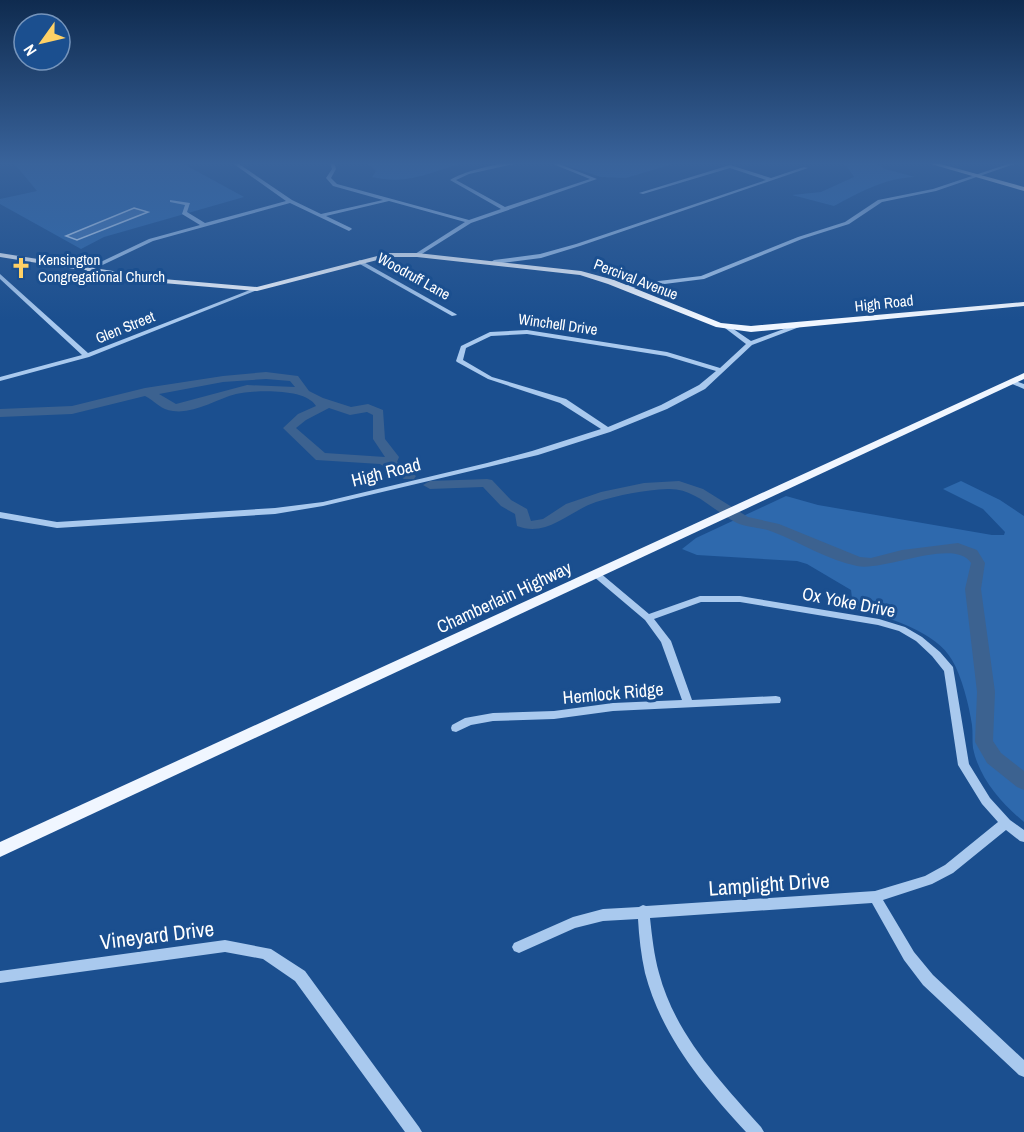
<svg xmlns="http://www.w3.org/2000/svg" width="1024" height="1132" viewBox="0 0 1024 1132" font-family="'Archivo Narrow',sans-serif">
  <rect width="100%" height="100%" fill="#1b4f8f"/>
  <g fill="#2e69ad">
    <polygon points="13,162 180,162 244,197 104,237 81,249 0,204 0,199 37,191"/>
    <path d="M366 162H469C431 170 413 186 372 177L376 171Z"/>
    <polygon points="555,162 679,162 626,178 601,177"/>
    <path d="M838 162H874L885 169 915 177C885 178 860 192 834 206L792 195 821 192 854 177 846 165Z"/>
    <path d="M961 481 1000 500 1024 516V822C1001 803 979 778 973 748 972 740 973 733 972 725 969 705 962 677 952 660 937 632 886 616 857 610L853 606 851 590 807 564 797 561 697 555 682 549 696 538 786 496 818 505 992 535H1004L1005 532 983 509 943 489Z"/>
  </g>
  <g fill="none" stroke-linecap="round" stroke-linejoin="round">
    <g fill="#3c6290" fill-rule="evenodd">
      <path d="M266 372 298 376 309 391 323 398 351 407 368 404 383 410 385 439 399 457 397 462 416 476 414 479H404L380 464 316 460 283 428 298 414 316 406C306 388 255 390 236 394 216 399 195 414 173 411 161 410 155 401 145 396L72 414 0 417V409L72 406 145 388 223 376ZM266 379 290 381 295 387 247 385 176 404 159 394 223 382ZM329 408 350 415 367 412 373 415V439L385 457 325 453 296 428 306 420Z"/>
      <path d="M487 479 492 480 511 500 527 509 531 521 543 519 566 504 601 492 644 483 679 481 703 489 748 517 779 524 860 557 871 558 902 550 958 543 977 550 985 563 981 589 995 692 993 741 1001 753 1024 771V790L1017 787 987 763 975 742 977 692 965 589 971 563C955 537 883 572 857 566 828 560 801 543 773 532 761 527 748 528 737 523 714 512 696 488 668 489 644 490 619 495 596 502 569 511 547 538 517 526L515 514 501 506 483 487 430 489 423 485 430 481Z"/>
    </g>
  </g>
  <polygon fill="#4478b7" stroke="#cfe3fa" stroke-width="1.5" points="134,208 148,212 77,240 66,236"/>
  <g fill="none" stroke-linecap="round" stroke-linejoin="round">
    <g fill="#a9c9ee" fill-rule="evenodd">
      <path d="M231 162H236L292 200 321 214 383 200 333 186 326 178 332 169 330 162H334L336 169 331 178 337 184 469 220 501 209 450 180C466 170 503 162 522 162L469 174 456 180 505 207 590 179 548 162H554L597 179 471 223 417 257 415 256V254L465 222 389 201 326 216 351 228 352 229 349 231 290 203 153 241 92 270H88V268L149 239 200 225 182 214 185 205 170 202V200L190 203 187 212 205 223 286 201Z"/>
      <polygon points="1014,162 1020,162 936,191 882,202 849,224 802,239 704,279 625,289 622,287 625,285 701,276 798,237 845,222 878,200 933,189"/>
      <polygon points="730,165 771,178 804,167 808,168 580,246 541,258 494,264 491,262 494,260 540,254 576,244 766,180 730,168 643,194 639,193"/>
      <polygon points="360,260 456,314 457,315 452,316 358,263 358,261"/>
      <polygon points="0,274 88,353 255,288 260,289 89,357 0,381 0,377 82,355 0,279"/>
      <path d="M800 323 802 324V326L752 345 705 389 667 409 610 432 538 455 323 506 275 514 57 528 0 518V512L57 522 275 508 323 502 487 463 532 451 601 429 560 403 488 379 457 362 456 361 461 346 490 332 527 330 667 352 720 368 746 344 725 328V326H729L751 341ZM527 334 666 356 716 371 699 385 661 405 608 427 566 399 492 377 463 360 466 348 491 336Z"/>
      <polygon points="1012,380 1024,384 1024,389 1010,383 1008,382"/>
      <path d="M596 571 599 572 649 614 700 596H740L879 619 905 627 922 637 940 652 953 667 969 764 990 798 1010 820 1024 830V842L1020 841 1006 830 953 873 932 884 883 900 914 952 933 975 1024 1060V1077L1019 1075 923 985 904 960 872 903 650 918C652 936 654 955 659 973 675 1034 720 1081 761 1127L764 1132H746C703 1085 662 1037 645 973 641 955 639 937 638 919L603 921 575 928 519 953 514 951 512 947 514 943 573 917 603 909 639 907 643 905 646 906 875 891 925 876 945 865 998 822 982 804 958 765 944 671 932 656 916 641 899 631 878 625 740 602H701L654 619 671 641 692 700 776 696 780 697 781 700 780 703 613 711 554 719 493 721 471 725 456 732 452 731 451 728 452 725 465 718 493 713 554 711 613 703 682 700 661 642 645 620 593 576 591 574Z"/>
      <polygon points="225,940 271,949 305,971 419,1127 422,1132 405,1132 295,981 263,959 225,952 0,983 0,971"/>
    </g>
    <g fill="#f0f6ff" fill-rule="evenodd">
      <polygon points="924,162 933,162 1024,187 1024,191"/>
      <polygon points="0,253 163,279 257,287 389,253 417,253 581,271 614,280 721,323 751,326 1024,302 1024,306 751,332 716,327 608,284 580,275 417,257 389,257 257,291 163,283 0,257"/>
      <polygon points="1024,373 1024,379 0,857 0,842"/>
    </g>
  </g>
  <linearGradient id="sky" x2="0" y2="1"><stop stop-color="#0f2b4f"/><stop offset="0.51" stop-color="#39639b"/><stop offset="1" stop-color="#39639b" stop-opacity="0"/></linearGradient>
  <rect width="1024" height="320" fill="url(#sky)"/>
  <defs>
    <symbol id="church-bare" viewBox="-9 -9 18 18"><path d="M-1.2-6h2.4v3.5h3.3v2.4h-3.3V6h-2.4V-.1h-3.3v-2.4h3.3Z" fill="#ffd166" stroke="#1b4f8f" stroke-width="2.5" paint-order="stroke"/></symbol>
  </defs>
  <g fill-rule="evenodd">
    <use href="#church-bare" x="6" y="253" width="30" height="30"/>
  </g>
  <g text-anchor="middle" dominant-baseline="central" stroke-width="6" stroke-linejoin="round" paint-order="stroke">
    <g font-size="15" fill="#fff" stroke="#1b4f8f" text-anchor="start">
      <text x="38" y="259">Kensington<tspan x="38" dy="17">Congregational Church</tspan></text>
    </g>
    <g font-size="15" fill="#fff" stroke="#1b4f8f">
      <text transform="translate(414 276) rotate(29)">Woodruff Lane</text>
      <text transform="translate(636 279) rotate(21)">Percival Avenue</text>
      <text transform="translate(884 303) rotate(-6)">High Road</text>
      <text transform="translate(558 324) rotate(8)">Winchell Drive</text>
      <text transform="translate(125 327) rotate(-22)">Glen Street</text>
    </g>
    <g font-size="18" fill="#fff" stroke="#1b4f8f">
      <text transform="translate(386 472) rotate(-14)">High Road</text>
      <text transform="translate(504 597) rotate(-25)">Chamberlain Highway</text>
      <text transform="translate(849 602) rotate(11)">Ox Yoke Drive</text>
      <text transform="translate(613 693) rotate(-5)">Hemlock Ridge</text>
    </g>
    <g font-size="21" fill="#fff" stroke="#1b4f8f">
      <text transform="translate(769 884) rotate(-4)">Lamplight Drive</text>
      <text transform="translate(157 935) rotate(-7)">Vineyard Drive</text>
    </g>
  </g>
  <g transform="translate(42 42) rotate(236)"><circle r="28" fill="#1b4f8f" stroke="#7695bc" stroke-width="1.5"/>
  <path d="M0-4.5L10 22L0 15L-10 22Z" fill="#ffd166"/>
  <text y="-9" font-size="16" font-weight="bold" text-anchor="middle" fill="#ffffff">N</text>
  </g>
</svg>
